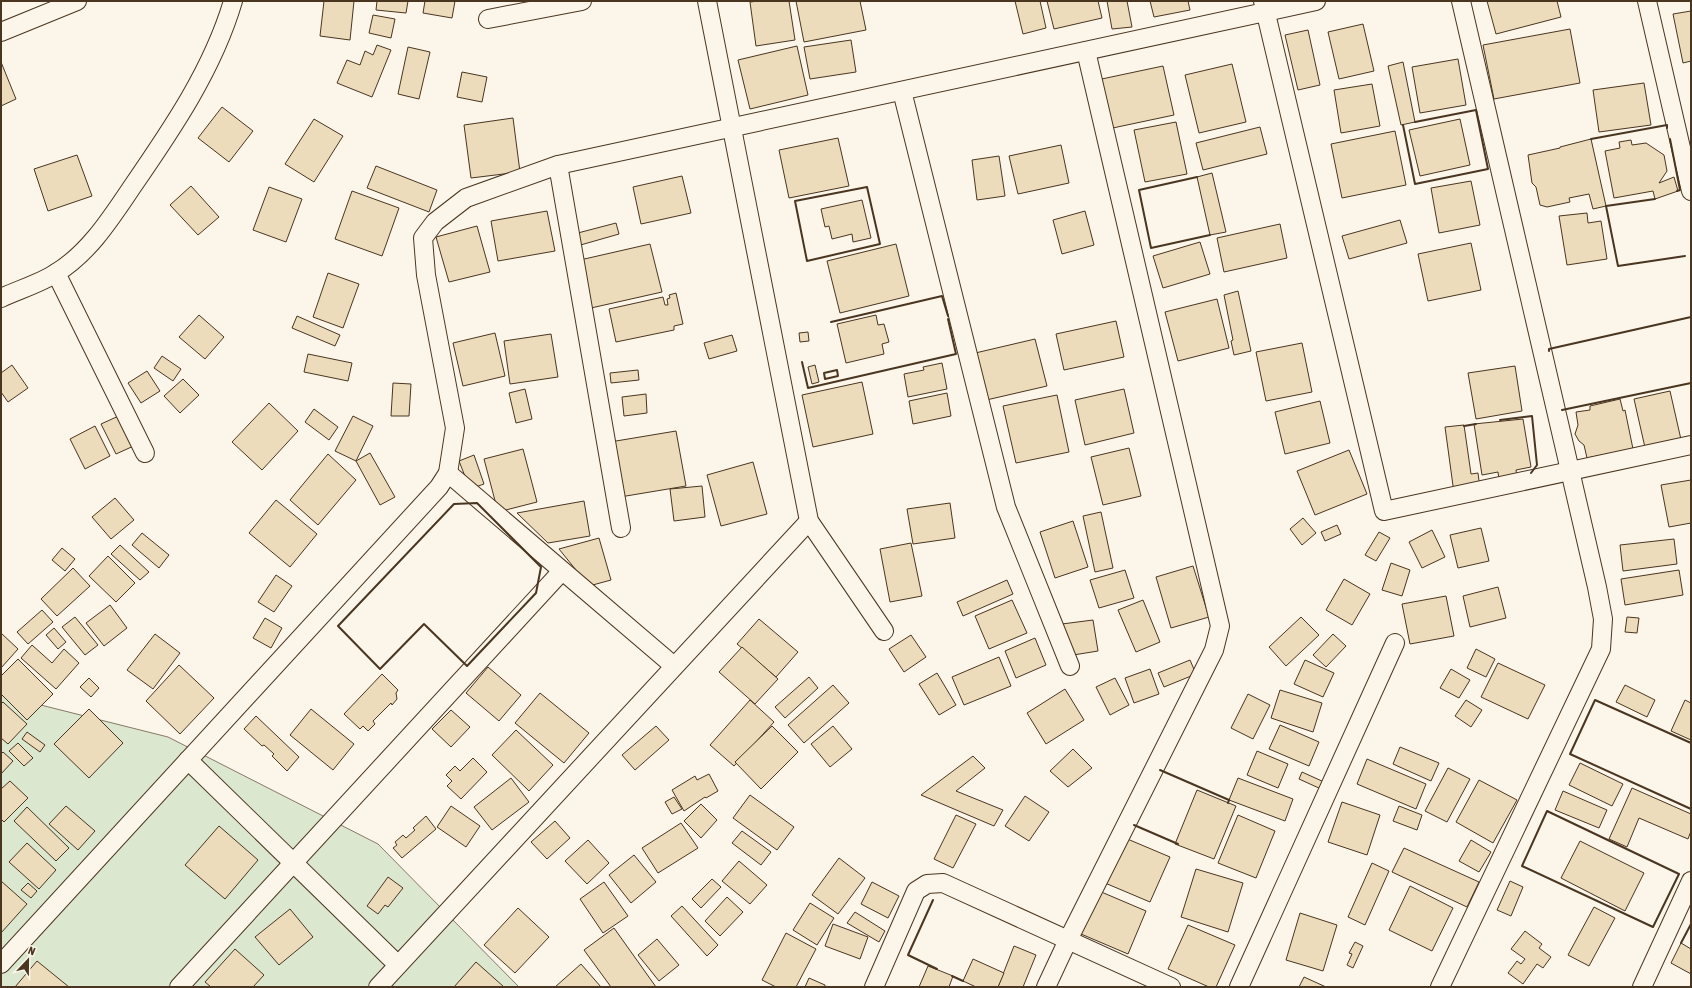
<svg xmlns="http://www.w3.org/2000/svg" width="1692" height="988" viewBox="0 0 1692 988" font-family="'Asap Condensed',sans-serif">
  <rect width="100%" height="100%" fill="#fbf6e9"/>
  <polygon fill="#dce7d0" stroke="#887966" points="1,695 168,737 378,844 519,987 1,987"/>
  <g fill="#ecdcbc" stroke="#4a3520">
    <polygon points="324,1 354,1 350,40 320,36"/>
    <polygon points="377,1 408,1 406,13 376,10"/>
    <polygon points="425,1 455,1 452,18 423,13"/>
    <polygon points="759,1 789,1 795,40 756,46 750,2"/>
    <polygon points="796,1 860,1 866,30 804,42"/>
    <polygon points="1015,1 1040,1 1046,28 1023,34"/>
    <polygon points="1047,1 1098,1 1102,18 1054,29"/>
    <polygon points="1107,1 1127,1 1132,27 1112,29"/>
    <polygon points="1150,1 1188,1 1190,10 1154,17"/>
    <polygon points="1487,1 1557,1 1561,17 1496,34"/>
    <polygon points="1691,11 1691,61 1683,63 1673,14"/>
    <polygon points="373,15 395,19 391,38 369,33"/>
    <polygon points="1363,24 1374,71 1339,79 1328,32"/>
    <polygon points="1570,29 1580,83 1494,99 1483,45"/>
    <polygon points="1308,30 1320,85 1298,90 1285,35"/>
    <polygon points="851,40 856,72 810,79 804,47"/>
    <polygon points="377,45 391,50 372,97 337,83 347,60 360,65 365,51 373,55"/>
    <polygon points="797,46 808,95 750,109 738,60"/>
    <polygon points="408,47 430,52 419,99 398,94"/>
    <polygon points="1458,59 1466,105 1420,113 1412,67"/>
    <polygon points="1,62 16,99 1,106"/>
    <polygon points="1403,62 1415,122 1401,125 1388,66"/>
    <polygon points="1232,64 1246,122 1199,133 1185,75"/>
    <polygon points="1163,66 1174,115 1108,129 1097,80"/>
    <polygon points="462,72 487,77 482,102 457,97"/>
    <polygon points="1644,83 1651,125 1599,132 1593,90"/>
    <polygon points="1372,84 1380,126 1341,133 1334,90"/>
    <polygon points="222,107 253,131 229,162 198,138"/>
    <polygon points="513,118 520,172 471,178 464,125"/>
    <polygon points="314,119 343,136 314,182 285,164"/>
    <polygon points="1460,119 1470,165 1420,176 1409,130"/>
    <polygon points="1176,122 1187,174 1145,182 1134,130"/>
    <polygon points="1260,127 1267,154 1203,170 1196,143"/>
    <polygon points="1395,131 1406,185 1342,198 1331,144"/>
    <polygon points="838,138 849,186 789,198 779,150"/>
    <polygon points="1591,139 1606,206 1593,209 1589,194 1569,198 1570,202 1547,207 1540,205 1536,187 1532,183 1528,155 1560,148 1560,147"/>
    <polygon points="1631,140 1632,145 1646,143 1664,155 1667,171 1659,183 1674,177 1678,191 1655,199 1653,191 1614,198 1605,151 1620,148 1619,142"/>
    <polygon points="1061,145 1069,183 1018,194 1009,156"/>
    <polygon points="77,155 92,196 48,211 34,169"/>
    <polygon points="999,156 1005,196 977,200 972,160"/>
    <polygon points="376,166 437,190 429,212 367,188"/>
    <polygon points="1212,173 1226,232 1210,235 1197,177"/>
    <polygon points="682,176 691,213 641,224 633,187"/>
    <polygon points="1471,181 1480,225 1439,233 1431,188"/>
    <polygon points="191,186 219,217 198,235 170,205"/>
    <polygon points="269,187 302,199 286,242 253,230"/>
    <polygon points="352,191 399,208 382,256 335,239"/>
    <polygon points="862,200 871,238 853,242 852,234 832,239 829,226 825,227 821,209"/>
    <polygon points="547,211 555,251 498,261 491,221"/>
    <polygon points="1085,211 1094,245 1062,254 1053,220"/>
    <polygon points="1587,213 1588,223 1601,221 1607,259 1567,265 1559,216"/>
    <polygon points="1400,220 1407,243 1349,259 1342,236"/>
    <polygon points="616,223 619,234 577,246 574,234"/>
    <polygon points="1280,224 1287,258 1224,272 1217,238"/>
    <polygon points="477,226 490,272 449,282 436,237"/>
    <polygon points="1200,242 1210,274 1163,288 1153,256"/>
    <polygon points="1471,243 1481,290 1428,301 1418,254"/>
    <polygon points="650,244 662,292 591,308 580,260"/>
    <polygon points="896,244 909,296 840,313 827,261"/>
    <polygon points="328,273 359,284 343,328 313,317"/>
    <polygon points="1238,291 1251,351 1234,355 1231,341 1233,340 1224,295"/>
    <polygon points="676,293 683,324 674,326 674,330 616,342 609,309 663,297 665,305 668,305 667,299 670,298 669,295"/>
    <polygon points="1217,299 1229,348 1178,361 1165,312"/>
    <polygon points="199,315 224,337 205,359 179,337"/>
    <polygon points="876,315 878,325 884,324 889,342 882,344 884,354 846,363 837,324"/>
    <polygon points="297,316 340,335 335,346 292,328"/>
    <polygon points="1116,321 1124,357 1064,370 1056,334"/>
    <polygon points="808,332 809,341 800,342 799,333"/>
    <polygon points="495,333 505,376 463,386 453,343"/>
    <polygon points="551,334 558,377 510,384 504,341"/>
    <polygon points="732,335 737,351 709,359 704,343"/>
    <polygon points="1035,339 1047,386 982,401 971,354"/>
    <polygon points="1302,343 1312,392 1266,401 1256,352"/>
    <polygon points="308,354 352,363 348,381 304,372"/>
    <polygon points="162,356 181,369 173,381 154,368"/>
    <polygon points="942,363 947,389 908,397 904,374 924,370 923,367"/>
    <polygon points="12,365 28,388 8,402 1,392 1,373"/>
    <polygon points="815,365 819,382 812,384 808,367"/>
    <polygon points="1515,366 1522,411 1476,419 1468,373"/>
    <polygon points="638,370 639,380 611,383 610,373"/>
    <polygon points="147,371 160,391 141,403 128,383"/>
    <polygon points="183,379 199,395 180,413 164,396"/>
    <polygon points="862,382 873,434 813,447 802,395"/>
    <polygon points="393,383 411,384 409,416 391,416"/>
    <polygon points="525,389 532,419 516,423 509,393"/>
    <polygon points="1124,389 1134,433 1085,445 1075,400"/>
    <polygon points="1670,391 1682,444 1646,452 1634,399"/>
    <polygon points="947,393 951,416 913,424 909,401"/>
    <polygon points="646,394 647,413 624,416 622,397"/>
    <polygon points="1057,395 1069,452 1016,463 1003,406"/>
    <polygon points="1620,399 1623,411 1625,410 1633,449 1587,458 1584,445 1579,441 1575,434 1578,425 1576,412 1590,410 1590,406"/>
    <polygon points="1320,401 1330,443 1285,454 1275,412"/>
    <polygon points="269,403 298,431 262,470 232,442"/>
    <polygon points="314,409 338,427 329,440 305,422"/>
    <polygon points="123,414 138,444 116,454 101,424"/>
    <polygon points="353,416 373,426 356,461 335,451"/>
    <polygon points="1523,419 1531,467 1516,470 1517,477 1499,480 1498,472 1482,475 1474,424"/>
    <polygon points="1464,425 1471,474 1478,473 1480,489 1454,493 1445,427"/>
    <polygon points="95,426 110,456 85,469 70,439"/>
    <polygon points="676,431 686,486 620,497 610,442"/>
    <polygon points="1129,448 1141,496 1103,505 1091,457"/>
    <polygon points="523,449 537,502 498,512 484,459"/>
    <polygon points="1349,450 1367,494 1315,515 1297,471"/>
    <polygon points="370,453 395,497 380,505 356,461"/>
    <polygon points="328,454 356,480 318,525 290,500"/>
    <polygon points="474,455 484,484 470,489 459,461"/>
    <polygon points="753,462 767,514 721,526 707,475"/>
    <polygon points="1691,480 1691,523 1669,527 1661,485"/>
    <polygon points="702,486 705,517 674,521 670,489"/>
    <polygon points="115,498 134,520 111,539 92,517"/>
    <polygon points="276,500 317,534 290,567 249,533"/>
    <polygon points="584,501 590,536 548,543 517,513"/>
    <polygon points="950,503 955,538 913,544 907,509"/>
    <polygon points="1101,512 1113,568 1095,572 1083,516"/>
    <polygon points="1303,518 1316,533 1302,545 1290,529"/>
    <polygon points="1073,521 1088,567 1055,578 1040,532"/>
    <polygon points="1337,525 1341,534 1325,541 1321,532"/>
    <polygon points="1481,528 1489,561 1458,568 1450,535"/>
    <polygon points="1432,530 1445,557 1422,568 1409,542"/>
    <polygon points="1379,532 1390,538 1376,561 1365,555"/>
    <polygon points="142,533 169,555 159,568 132,545"/>
    <polygon points="599,538 611,580 589,586 559,549"/>
    <polygon points="1674,539 1677,564 1623,571 1620,545"/>
    <polygon points="911,543 922,596 890,602 880,549"/>
    <polygon points="120,545 149,572 140,580 111,554"/>
    <polygon points="62,548 75,559 65,571 52,560"/>
    <polygon points="108,556 135,583 116,602 89,576"/>
    <polygon points="1391,563 1410,570 1402,596 1382,590"/>
    <polygon points="1193,566 1209,617 1171,628 1156,577"/>
    <polygon points="73,568 90,586 57,616 41,599"/>
    <polygon points="1125,570 1134,598 1099,608 1090,580"/>
    <polygon points="1679,570 1683,595 1625,605 1621,579"/>
    <polygon points="276,575 292,586 274,612 258,602"/>
    <polygon points="1344,579 1370,594 1352,625 1326,610"/>
    <polygon points="1007,580 1013,594 963,616 957,602"/>
    <polygon points="1498,587 1506,618 1470,627 1463,596"/>
    <polygon points="1446,596 1454,636 1410,644 1402,604"/>
    <polygon points="1012,600 1027,633 989,649 975,616"/>
    <polygon points="1143,600 1160,642 1136,652 1118,610"/>
    <polygon points="110,605 127,628 104,646 86,623"/>
    <polygon points="42,610 53,622 28,644 17,632"/>
    <polygon points="75,617 98,645 85,655 62,627"/>
    <polygon points="1301,617 1319,635 1286,666 1269,647"/>
    <polygon points="1627,617 1639,618 1637,633 1625,632"/>
    <polygon points="265,618 282,628 271,648 253,638"/>
    <polygon points="759,619 798,652 776,677 737,644"/>
    <polygon points="1093,620 1098,651 1067,656 1062,624"/>
    <polygon points="54,628 66,642 58,649 46,635"/>
    <polygon points="1,633 18,649 1,668"/>
    <polygon points="155,634 180,653 153,689 127,670"/>
    <polygon points="1333,634 1346,646 1326,667 1313,655"/>
    <polygon points="911,635 926,657 904,672 889,649"/>
    <polygon points="1035,638 1046,665 1016,678 1005,651"/>
    <polygon points="32,645 52,663 64,649 79,663 56,689 21,658"/>
    <polygon points="742,647 778,679 755,704 719,672"/>
    <polygon points="1476,649 1495,659 1486,677 1467,668"/>
    <polygon points="999,657 1011,686 964,705 952,677"/>
    <polygon points="18,659 53,694 27,720 1,694 1,676"/>
    <polygon points="1190,660 1196,674 1164,687 1158,673"/>
    <polygon points="1305,660 1334,673 1323,697 1294,684"/>
    <polygon points="1498,663 1545,685 1528,719 1481,697"/>
    <polygon points="179,665 214,698 180,734 146,701"/>
    <polygon points="488,667 521,695 499,721 466,693"/>
    <polygon points="1150,669 1159,694 1134,703 1125,678"/>
    <polygon points="1451,669 1470,680 1459,698 1440,688"/>
    <polygon points="937,673 956,705 939,715 919,684"/>
    <polygon points="382,674 398,690 396,693 397,699 392,705 391,703 373,721 375,724 368,731 363,726 360,729 344,714"/>
    <polygon points="809,677 818,688 785,718 775,707"/>
    <polygon points="89,678 99,688 91,697 80,687"/>
    <polygon points="1115,678 1129,705 1110,715 1096,687"/>
    <polygon points="833,685 849,703 804,743 788,725"/>
    <polygon points="1625,685 1655,700 1647,717 1616,702"/>
    <polygon points="1065,689 1084,720 1046,744 1027,713"/>
    <polygon points="1280,690 1322,703 1313,732 1271,718"/>
    <polygon points="540,693 589,733 564,763 515,723"/>
    <polygon points="1248,694 1270,705 1253,739 1231,728"/>
    <polygon points="750,700 774,722 734,766 710,745"/>
    <polygon points="1466,700 1482,710 1471,727 1455,716"/>
    <polygon points="1685,700 1691,703 1691,740 1671,731"/>
    <polygon points="3,702 27,724 8,744 1,738 1,704"/>
    <polygon points="89,709 123,743 89,778 54,744"/>
    <polygon points="311,709 354,744 333,770 290,735"/>
    <polygon points="451,710 470,727 451,747 432,729"/>
    <polygon points="256,716 299,757 287,771 272,756 274,754 264,745 262,746 244,729"/>
    <polygon points="1280,725 1319,742 1309,766 1269,749"/>
    <polygon points="656,726 669,740 635,770 622,755"/>
    <polygon points="772,726 798,752 761,789 735,762"/>
    <polygon points="833,726 852,749 830,767 811,744"/>
    <polygon points="516,730 553,765 529,791 492,755"/>
    <polygon points="27,732 45,745 40,752 22,739"/>
    <polygon points="18,743 33,758 24,766 9,751"/>
    <polygon points="1400,747 1439,763 1431,781 1393,764"/>
    <polygon points="1073,749 1092,768 1068,787 1050,771"/>
    <polygon points="1257,751 1288,764 1278,788 1247,775"/>
    <polygon points="3,752 13,761 1,774 1,754"/>
    <polygon points="973,756 985,768 956,791 1003,810 994,826 921,795"/>
    <polygon points="473,758 487,772 461,799 447,786 452,781 446,775 455,766 460,771"/>
    <polygon points="1367,759 1426,784 1416,809 1357,784"/>
    <polygon points="1580,763 1623,784 1612,806 1569,785"/>
    <polygon points="1448,768 1470,779 1447,822 1425,811"/>
    <polygon points="1302,772 1324,782 1321,789 1299,779"/>
    <polygon points="709,774 718,791 706,798 705,797 684,811 672,790 695,776 697,780"/>
    <polygon points="511,778 529,802 492,830 474,807"/>
    <polygon points="1238,778 1293,799 1285,821 1229,800"/>
    <polygon points="1479,780 1517,800 1493,843 1456,822"/>
    <polygon points="10,781 28,798 4,822 1,819 1,789"/>
    <polygon points="1632,788 1691,814 1691,831 1688,839 1639,818 1627,847 1609,839"/>
    <polygon points="1197,790 1236,806 1214,859 1175,844"/>
    <polygon points="1563,791 1607,810 1599,828 1555,810"/>
    <polygon points="750,795 794,827 777,850 733,818"/>
    <polygon points="1025,796 1049,812 1029,841 1005,826"/>
    <polygon points="674,797 682,809 672,814 665,802"/>
    <polygon points="1342,802 1380,815 1367,855 1328,842"/>
    <polygon points="701,804 717,820 701,838 684,821"/>
    <polygon points="66,806 95,831 78,850 49,824"/>
    <polygon points="451,806 480,826 466,847 437,827"/>
    <polygon points="1399,806 1422,815 1417,830 1393,821"/>
    <polygon points="27,807 69,848 56,861 14,821"/>
    <polygon points="956,815 976,824 953,868 934,859"/>
    <polygon points="1238,815 1275,831 1256,878 1218,863"/>
    <polygon points="426,816 436,829 402,858 393,848 397,845 395,842 403,835 406,838 415,830 413,828"/>
    <polygon points="555,821 570,838 547,859 531,842"/>
    <polygon points="681,823 698,848 658,873 642,848"/>
    <polygon points="219,826 258,860 225,899 185,865"/>
    <polygon points="742,831 771,852 761,865 732,843"/>
    <polygon points="1125,838 1170,857 1150,902 1105,883"/>
    <polygon points="588,840 609,863 587,884 565,861"/>
    <polygon points="1471,840 1491,852 1479,872 1459,861"/>
    <polygon points="1580,841 1644,873 1625,911 1561,878"/>
    <polygon points="27,843 56,870 39,889 9,862"/>
    <polygon points="1404,848 1479,882 1467,907 1392,872"/>
    <polygon points="634,855 656,882 631,903 609,875"/>
    <polygon points="839,858 865,878 838,914 812,895"/>
    <polygon points="739,861 767,885 750,904 722,881"/>
    <polygon points="1372,863 1389,871 1365,925 1348,917"/>
    <polygon points="1196,869 1243,883 1228,932 1181,917"/>
    <polygon points="388,877 403,888 388,907 385,905 378,914 367,906"/>
    <polygon points="712,879 721,887 701,908 692,899"/>
    <polygon points="1,881 27,904 1,933"/>
    <polygon points="1510,881 1523,887 1511,916 1497,910"/>
    <polygon points="604,882 628,916 603,933 580,899"/>
    <polygon points="872,882 899,896 888,918 861,904"/>
    <polygon points="28,883 37,891 31,898 21,890"/>
    <polygon points="1410,886 1453,908 1432,951 1389,930"/>
    <polygon points="1099,891 1146,911 1128,954 1081,934"/>
    <polygon points="727,897 743,912 720,936 705,921"/>
    <polygon points="810,903 834,918 817,945 793,930"/>
    <polygon points="682,906 718,945 707,956 671,916"/>
    <polygon points="1594,907 1615,918 1589,966 1568,955"/>
    <polygon points="518,908 549,937 515,973 484,945"/>
    <polygon points="290,909 313,937 279,965 255,937"/>
    <polygon points="855,912 885,931 879,942 847,923"/>
    <polygon points="1300,913 1337,925 1323,971 1286,960"/>
    <polygon points="833,924 868,937 860,959 825,946"/>
    <polygon points="1188,925 1235,945 1216,987 1209,987 1168,969"/>
    <polygon points="614,928 656,987 611,987 584,950"/>
    <polygon points="1525,931 1542,944 1539,948 1551,957 1543,968 1537,964 1523,984 1508,973 1517,961 1521,964 1525,959 1511,949"/>
    <polygon points="786,933 816,949 796,987 776,987 762,980"/>
    <polygon points="657,939 679,965 659,981 638,955"/>
    <polygon points="1355,942 1363,946 1353,968 1347,965 1352,954 1349,953"/>
    <polygon points="1681,943 1691,949 1691,974 1671,963"/>
    <polygon points="1014,946 1036,955 1023,987 998,987"/>
    <polygon points="235,949 264,975 253,987 211,987 205,982"/>
    <polygon points="973,959 1004,973 998,987 976,987 963,981"/>
    <polygon points="37,961 69,987 15,987"/>
    <polygon points="476,962 504,987 454,987"/>
    <polygon points="581,964 601,987 555,987"/>
    <polygon points="928,966 953,976 949,987 919,987"/>
    <polygon points="1304,977 1326,987 1299,987"/>
    <polygon points="809,978 825,985 825,987 805,987"/>
  </g>
  <g fill="none" stroke-linecap="round" stroke-linejoin="round">
    <defs>
      <g id="street">
        <polyline points="707,1 809,521 884,631"/>
        <polyline points="1263,1 1384,511 1691,445"/>
        <polyline points="1647,1 1691,191"/>
        <polyline points="488,19 582,1"/>
        <polyline points="1,32 77,1"/>
        <polyline points="902,91 1006,507 1070,666"/>
        <polyline points="558,165 621,528"/>
        <polyline points="56,273 145,453"/>
        <path d="M1 298C18 290 41 283 56 273 89 253 111 218 132 187 172 129 213 69 233 1"/>
        <polyline points="448,473 674,666"/>
        <polyline points="188,760 398,965"/>
        <polyline points="1,964 439,487 448,473 455,428 426,275 423,238 435,222 466,198 558,165 1316,1"/>
        <polyline points="179,987 562,571"/>
        <polyline points="378,987 809,521"/>
        <polyline points="874,987 916,891 927,884 943,883 1171,987"/>
        <polyline points="1046,987 1068,940 1214,650 1220,626 1086,51"/>
        <polyline points="1239,987 1395,643"/>
        <polyline points="1440,987 1601,649 1603,619 1597,587 1461,1"/>
        <polyline points="1642,987 1691,881"/>
      </g>
    </defs>
    <use href="#street" stroke="#4a3520" stroke-width="20"/>
    <use href="#street" stroke="#fbf6e9" stroke-width="18"/>
    <g stroke="#4a3520" stroke-width="2">
      <polyline points="1403,125 1415,184 1488,169 1476,110 1415,122"/>
      <polyline points="1591,139 1667,125 1667,128"/>
      <polyline points="1670,139 1680,190 1677,191"/>
      <polyline points="1197,177 1139,190 1151,248 1210,235"/>
      <polygon points="867,187 880,244 807,261 795,201"/>
      <polyline points="1655,199 1606,206 1618,266 1685,256"/>
      <polyline points="831,322 942,296 948,316"/>
      <polyline points="1549,351 1549,349 1691,317"/>
      <polyline points="802,362 808,388 956,354 948,319"/>
      <polygon points="837,370 838,376 825,379 824,373"/>
      <polyline points="1562,410 1691,383"/>
      <polyline points="1500,420 1532,416 1537,465 1531,473"/>
      <polyline points="1464,426 1476,424"/>
      <polygon points="477,503 541,567 536,593 467,666 424,624 380,669 338,626 454,504"/>
      <polyline points="1691,593 1691,675"/>
      <polyline points="1691,743 1595,700 1570,754 1691,809"/>
      <polyline points="1160,770 1229,800 1228,803"/>
      <polygon points="1547,811 1679,874 1653,927 1522,866"/>
      <polyline points="1134,825 1178,844"/>
      <polyline points="933,900 908,955 937,969"/>
      <polyline points="1681,943 1691,924"/>
      <polyline points="952,976 963,981"/>
    </g>
  </g>
  <rect width="1692" height="988" fill="none" stroke="#4a3520" stroke-width="4"/>
  <g transform="translate(28 960) rotate(22)" stroke="#fbf6e9" stroke-width="3" paint-order="stroke">
  <path d="M0-3L7 15L0 10L-7 15Z" fill="#4a3520"/>
  <text y="-6" font-size="11" font-weight="bold" text-anchor="middle" fill="#4a3520">N</text>
  </g>
</svg>
